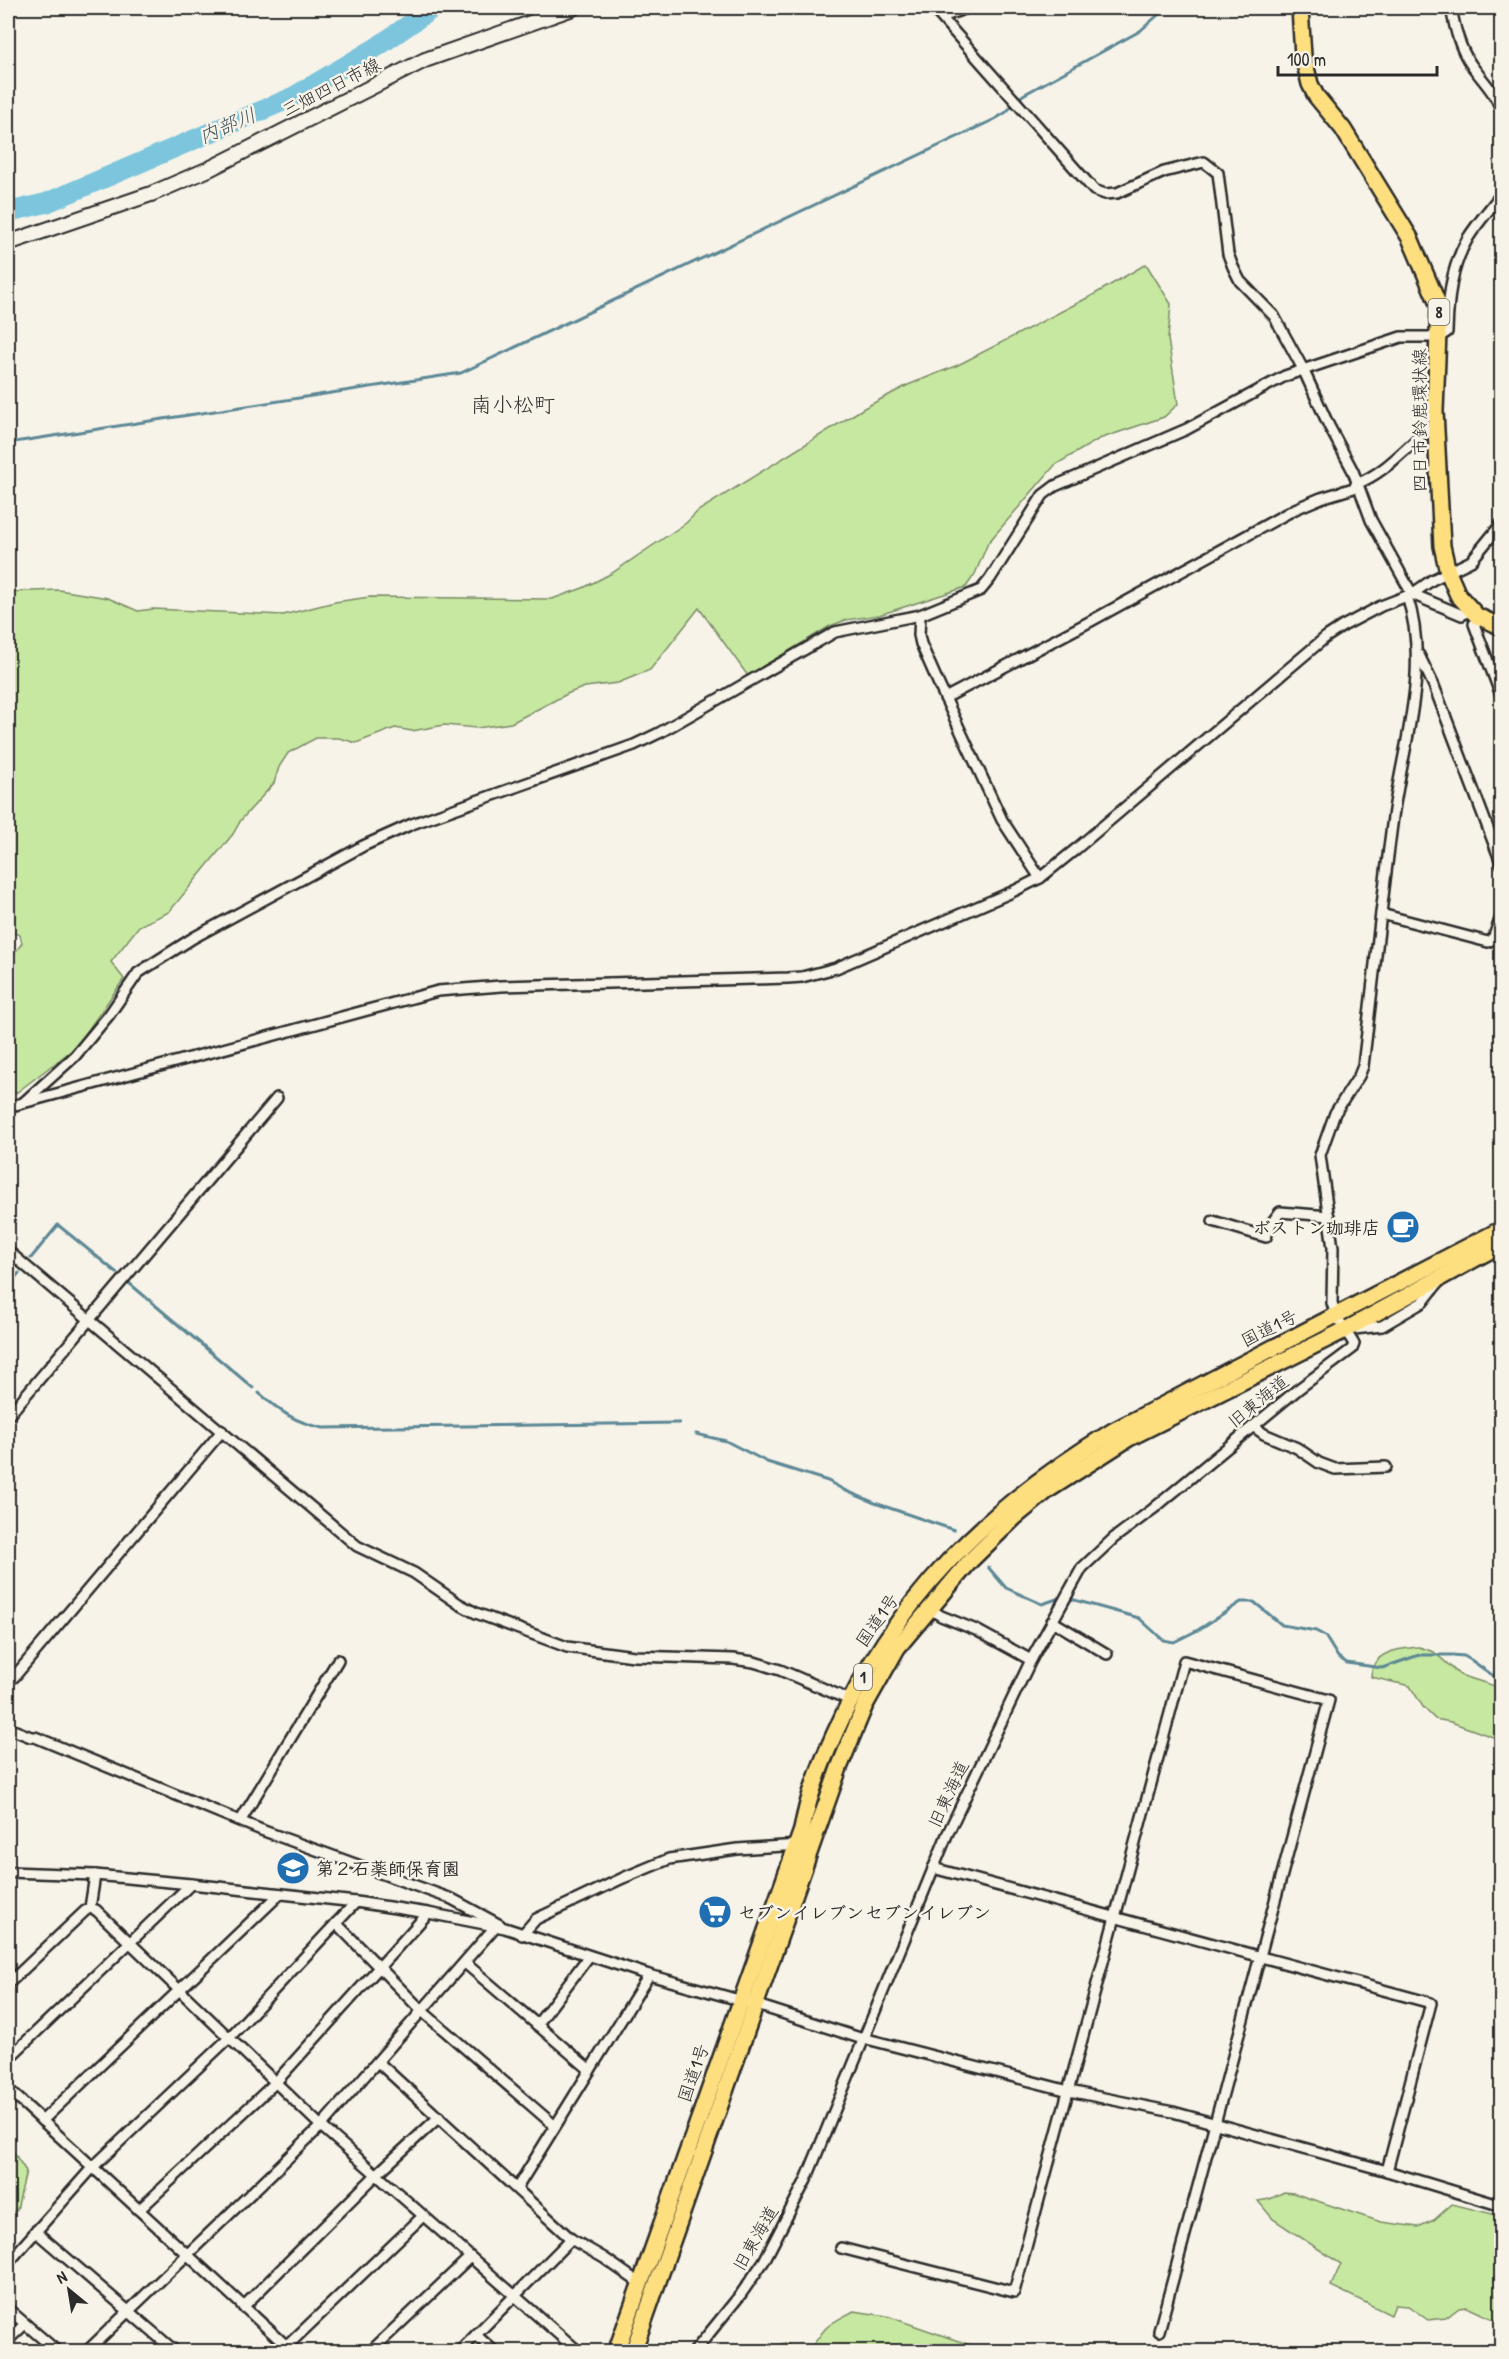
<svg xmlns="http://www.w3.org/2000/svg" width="1509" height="2359" viewBox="0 0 1509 2359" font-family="'Patrick Hand','Klee One',sans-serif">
  <rect width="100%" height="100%" fill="#f7f3e8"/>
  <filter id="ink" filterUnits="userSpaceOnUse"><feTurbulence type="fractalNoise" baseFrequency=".0167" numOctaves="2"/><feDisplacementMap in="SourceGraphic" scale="12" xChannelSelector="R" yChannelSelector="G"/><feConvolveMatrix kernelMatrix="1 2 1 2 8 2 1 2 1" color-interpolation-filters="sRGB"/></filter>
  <g filter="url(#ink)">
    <g fill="#c7e8a1" stroke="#798a66" stroke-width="1.5">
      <polygon points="1146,264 1171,304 1168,339 1178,404 1164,417 1099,439 1055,465 988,543 975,574 966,587 879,615 846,620 830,626 748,676 699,608 650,670 618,683 585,687 569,693 511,723 477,728 444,725 412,731 395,728 356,743 339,738 316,738 288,753 279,767 274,783 241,820 233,834 169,912 139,926 111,962 124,979 76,1047 16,1093 8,1091 8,956 17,950 22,943 20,935 8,931 8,592 59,590 108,598 138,611 153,609 283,615 335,602 370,597 552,599 583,588 612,573 686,523 698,511 864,408 908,385 958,365 1093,295"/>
      <path d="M1419 1647 1434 1652 1460 1675 1501 1688V1740L1451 1722 1435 1719 1423 1707 1410 1686 1371 1677C1372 1651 1398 1649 1419 1647Z"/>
      <polygon points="8,2144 26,2171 17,2210 8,2214"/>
      <polygon points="1284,2192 1293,2193 1381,2222 1418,2227 1434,2220 1452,2204 1501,2216 1501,2323 1467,2307 1459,2308 1446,2318 1428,2320 1408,2306 1395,2305 1391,2315 1331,2286 1341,2264 1273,2219 1258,2201 1270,2199"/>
      <path d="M854 2311 887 2316 987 2351H768L769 2347 785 2343C811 2359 809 2348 825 2329 832 2321 845 2316 854 2311Z"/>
    </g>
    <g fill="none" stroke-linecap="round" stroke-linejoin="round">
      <g stroke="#5b8795" stroke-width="3">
        <polyline points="8,219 46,203"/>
        <polyline points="8,443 461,373 995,119 1005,113 1023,95 1140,31 1166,8"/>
        <polyline points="31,1258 58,1225 117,1273"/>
        <polyline points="129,1283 253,1388"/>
        <polyline points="8,1286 19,1273"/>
        <path d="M259 1393C281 1412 294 1422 323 1428L679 1423"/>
        <polyline points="696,1434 726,1441 767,1462 828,1481 844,1490 875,1503 954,1530"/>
        <polyline points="988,1567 1006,1588 1042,1604 1057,1599"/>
        <polyline points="1071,1599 1139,1618 1163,1640 1174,1642 1198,1630 1241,1602 1254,1602 1282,1625 1316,1631 1325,1636 1338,1657 1347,1663 1382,1668 1419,1655 1452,1655 1464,1656 1471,1660 1502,1682"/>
      </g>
      <polyline stroke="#7bc5dc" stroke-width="20" points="8,212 46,203 291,98 377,47 433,8"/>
      <defs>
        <g id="minor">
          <polyline points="933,8 1094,190 1105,194 1117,193 1164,172 1204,162 1218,173 1228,254 1233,267 1240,281 1274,316 1303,369 1329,426 1353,471 1371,520 1412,594 1462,615 1470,610"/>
          <path d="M1451 8C1455 28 1459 48 1472 66 1483 81 1498 95 1502 114"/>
          <polyline points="942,17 967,8"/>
          <path d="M1356 484C1387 473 1410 442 1436 423"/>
          <polyline points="920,615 919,635 921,644 940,687 1002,820 1040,878"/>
          <polyline points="1477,616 1474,624 1502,698"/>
          <polyline points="1419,655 1434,686 1502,865"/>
          <polyline points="945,698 1091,621 1295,509 1321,498 1357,487"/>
          <polyline points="1381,914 1488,942 1493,939 1502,914"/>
          <path d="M24 1102 75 1056 109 1015 138 973 193 938 363 846 412 824 634 745 659 733 835 632 920 615 981 590 990 579 1043 495 1055 486 1187 429 1285 376 1401 337H1439L1447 332C1448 298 1451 267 1468 238 1478 222 1491 208 1502 193"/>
          <polyline points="8,1107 438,991 501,986 788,978 802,977 836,968 1012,892 1040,878 1076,849 1326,637 1343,626 1381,606 1412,594 1432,580 1471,561 1502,523"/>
          <polyline points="1213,1221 1266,1237 1271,1224 1280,1212 1329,1216"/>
          <polyline points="8,1251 357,1546 414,1573 459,1604 476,1613 567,1647 634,1656 733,1659 754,1662 780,1670 850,1700"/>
          <polyline points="1354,1329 1382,1326 1423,1302 1438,1283"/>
          <polyline points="8,1416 277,1098"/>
          <polyline points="1253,1426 1264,1434 1297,1448 1319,1463 1335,1469 1386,1467"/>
          <polyline points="929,1608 941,1616 976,1630 1031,1660"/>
          <polyline points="1052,1621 1107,1654"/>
          <polyline points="8,1676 14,1677 222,1431"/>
          <polyline points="8,1728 31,1737 35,1737 264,1831 452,1899 500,1925"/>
          <polyline points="241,1820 338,1660"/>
          <polyline points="933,1868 1431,2003 1387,2171"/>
          <polyline points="8,1872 95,1875 191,1884 356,1902 428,1913 505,1928 649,1975 757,2005 863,2039"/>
          <polyline points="90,1908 95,1875"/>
          <polyline points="336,1923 422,2011 555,2126"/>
          <polyline points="522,1935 536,1919 623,1878 669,1859 737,1849 800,1845"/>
          <polyline points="465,1963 590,2070"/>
          <polyline points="8,1984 85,1911 90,1908 96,1910 321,2126 579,2352"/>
          <polyline points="537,2025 589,1956"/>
          <polyline points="863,2038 1069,2091 1173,2112 1387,2171 1502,2206"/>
          <polyline points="8,2059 191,1884"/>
          <polyline points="378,2062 571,2239 604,2258 641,2284"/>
          <polyline points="8,2089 293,2352"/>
          <polyline points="42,2121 280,1894"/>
          <polyline points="517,2188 649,1975"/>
          <polyline points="139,2210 275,2083 428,1913"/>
          <polyline points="35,2231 176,2352"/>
          <polyline points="841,2248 1014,2292 1184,1661 1329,1700 1159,2331"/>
          <polyline points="8,2263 93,2167 228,2039 356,1902"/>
          <polyline points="243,2307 376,2175 439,2117"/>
          <polyline points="8,2309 58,2352"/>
          <polyline points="476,2335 495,2352"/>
          <polyline points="8,2340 25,2324"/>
          <polyline points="287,2346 423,2216"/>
          <polyline points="86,2352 321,2126 495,1927"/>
          <polyline points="370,2352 470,2257"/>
          <polyline points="459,2352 571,2239"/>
          <path d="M694 2352 741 2294 764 2261 806 2180 947 1835 1031 1660 1082 1568 1114 1538 1153 1509 1297 1390 1352 1349 1354 1344 1336 1315 1332 1303 1333 1248 1320 1155 1335 1113 1359 1076 1363 1066C1373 983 1382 900 1393 817 1403 744 1431 669 1407 596"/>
        </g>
        <polyline id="secondary" points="8,243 151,194 209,169 425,60 573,8"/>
        <polyline id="primary" points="1300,8 1303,56 1310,84 1316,96 1343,129 1410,238 1439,306 1435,411 1442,546 1448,572 1458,595 1477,616 1502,627"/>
        <g id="trunk">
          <path d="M616 2352 802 1830C808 1796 820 1766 834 1735 894 1599 988 1507 1113 1431L1502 1229"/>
          <polyline points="633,2352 839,1768 865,1705 897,1648 970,1561 1015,1517 1048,1490 1129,1438 1345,1330 1502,1244"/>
        </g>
      </defs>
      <use href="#minor" stroke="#2b2b2b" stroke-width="14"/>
      <use href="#secondary" stroke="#2b2b2b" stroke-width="18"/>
      <use href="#primary" stroke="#2b2b2b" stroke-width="20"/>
      <use href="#trunk" stroke="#2b2b2b" stroke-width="20"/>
      <use href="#minor" stroke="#f7f3e8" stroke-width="9"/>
      <use href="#secondary" stroke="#f7f3e8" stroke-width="14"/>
      <use href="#primary" stroke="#fedf80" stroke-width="15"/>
      <use href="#trunk" stroke="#fedf80" stroke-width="15"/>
    </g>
  </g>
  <defs>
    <symbol id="cafe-disc" viewBox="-11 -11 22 22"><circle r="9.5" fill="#1f6fb2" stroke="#f7f3e8"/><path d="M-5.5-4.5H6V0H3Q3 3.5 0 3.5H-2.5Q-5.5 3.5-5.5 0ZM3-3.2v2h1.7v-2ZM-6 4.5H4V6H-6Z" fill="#fff"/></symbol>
    <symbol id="school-disc" viewBox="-11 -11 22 22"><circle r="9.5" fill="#1f6fb2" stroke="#f7f3e8"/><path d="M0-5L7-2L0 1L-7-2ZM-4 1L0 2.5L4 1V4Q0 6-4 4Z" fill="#fff"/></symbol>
    <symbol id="supermarket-disc" viewBox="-11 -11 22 22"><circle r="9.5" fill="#1f6fb2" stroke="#f7f3e8"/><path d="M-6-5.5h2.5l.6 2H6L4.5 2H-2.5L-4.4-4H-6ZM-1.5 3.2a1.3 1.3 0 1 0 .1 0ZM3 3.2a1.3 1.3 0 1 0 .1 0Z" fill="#fff"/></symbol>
  </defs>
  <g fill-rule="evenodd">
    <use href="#cafe-disc" x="1384" y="1208" width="38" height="38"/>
    <use href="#school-disc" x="274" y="1849" width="38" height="38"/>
    <use href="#supermarket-disc" x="696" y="1893" width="38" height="38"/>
  </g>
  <g text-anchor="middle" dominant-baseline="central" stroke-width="5" stroke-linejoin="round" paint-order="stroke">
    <g fill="#f7f3e8" stroke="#686764" stroke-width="1.5">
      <rect x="1428.5" y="299" width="21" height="26" rx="4.5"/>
      <rect x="854" y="1664" width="18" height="26" rx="4.5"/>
    </g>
    <g font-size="16" font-weight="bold" fill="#2b2b2b">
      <text x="1439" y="312">8</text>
      <text x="863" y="1677">1</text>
    </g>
    <g font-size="18" fill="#2b2b2b" stroke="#f7f3e8">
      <text transform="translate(331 87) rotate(-27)">三畑四日市線</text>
      <text transform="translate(1419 420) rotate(-90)">四日市鈴鹿環状線</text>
      <text transform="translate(1269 1328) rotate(-27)">国道1号</text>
      <text transform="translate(1258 1401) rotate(-39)">旧東海道</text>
      <text transform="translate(877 1620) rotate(-55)">国道1号</text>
      <text transform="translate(948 1794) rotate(-65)">旧東海道</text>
      <text transform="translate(693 2073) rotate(-71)">国道1号</text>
      <text transform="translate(755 2238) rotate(-60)">旧東海道</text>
    </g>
    <g font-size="18" font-weight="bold" fill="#2b2b2b" stroke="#f7f3e8" text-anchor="start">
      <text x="1380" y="1227" text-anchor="end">ボストン珈琲店</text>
      <text x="316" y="1868">第２石薬師保育園</text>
      <text x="738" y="1912">セブンイレブンセブンイレブン</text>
    </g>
    <g font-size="20" font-style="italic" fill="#435960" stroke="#f7f3e8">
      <text transform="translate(227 125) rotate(-23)">内部川</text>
    </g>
    <g font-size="21" fill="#2b2b2b" stroke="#f7f3e8">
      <text x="513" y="404">南小松町</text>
    </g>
  </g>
  <rect width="1509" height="2359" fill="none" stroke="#f7f3e8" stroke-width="30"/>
  <rect x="15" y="15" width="1479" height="2329" fill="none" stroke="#2b2b2b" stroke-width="2" filter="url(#ink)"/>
  <g transform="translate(69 2290) rotate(330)" stroke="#f7f3e8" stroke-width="4.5" paint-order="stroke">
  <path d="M0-4.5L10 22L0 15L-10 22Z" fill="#2b2b2b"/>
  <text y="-9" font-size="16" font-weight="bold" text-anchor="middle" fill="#2b2b2b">N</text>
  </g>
  <path d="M1278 66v9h159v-9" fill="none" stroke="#2b2b2b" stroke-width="3"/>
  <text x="1287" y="66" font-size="18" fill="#2b2b2b" stroke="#f7f3e8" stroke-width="4.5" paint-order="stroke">100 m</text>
</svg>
